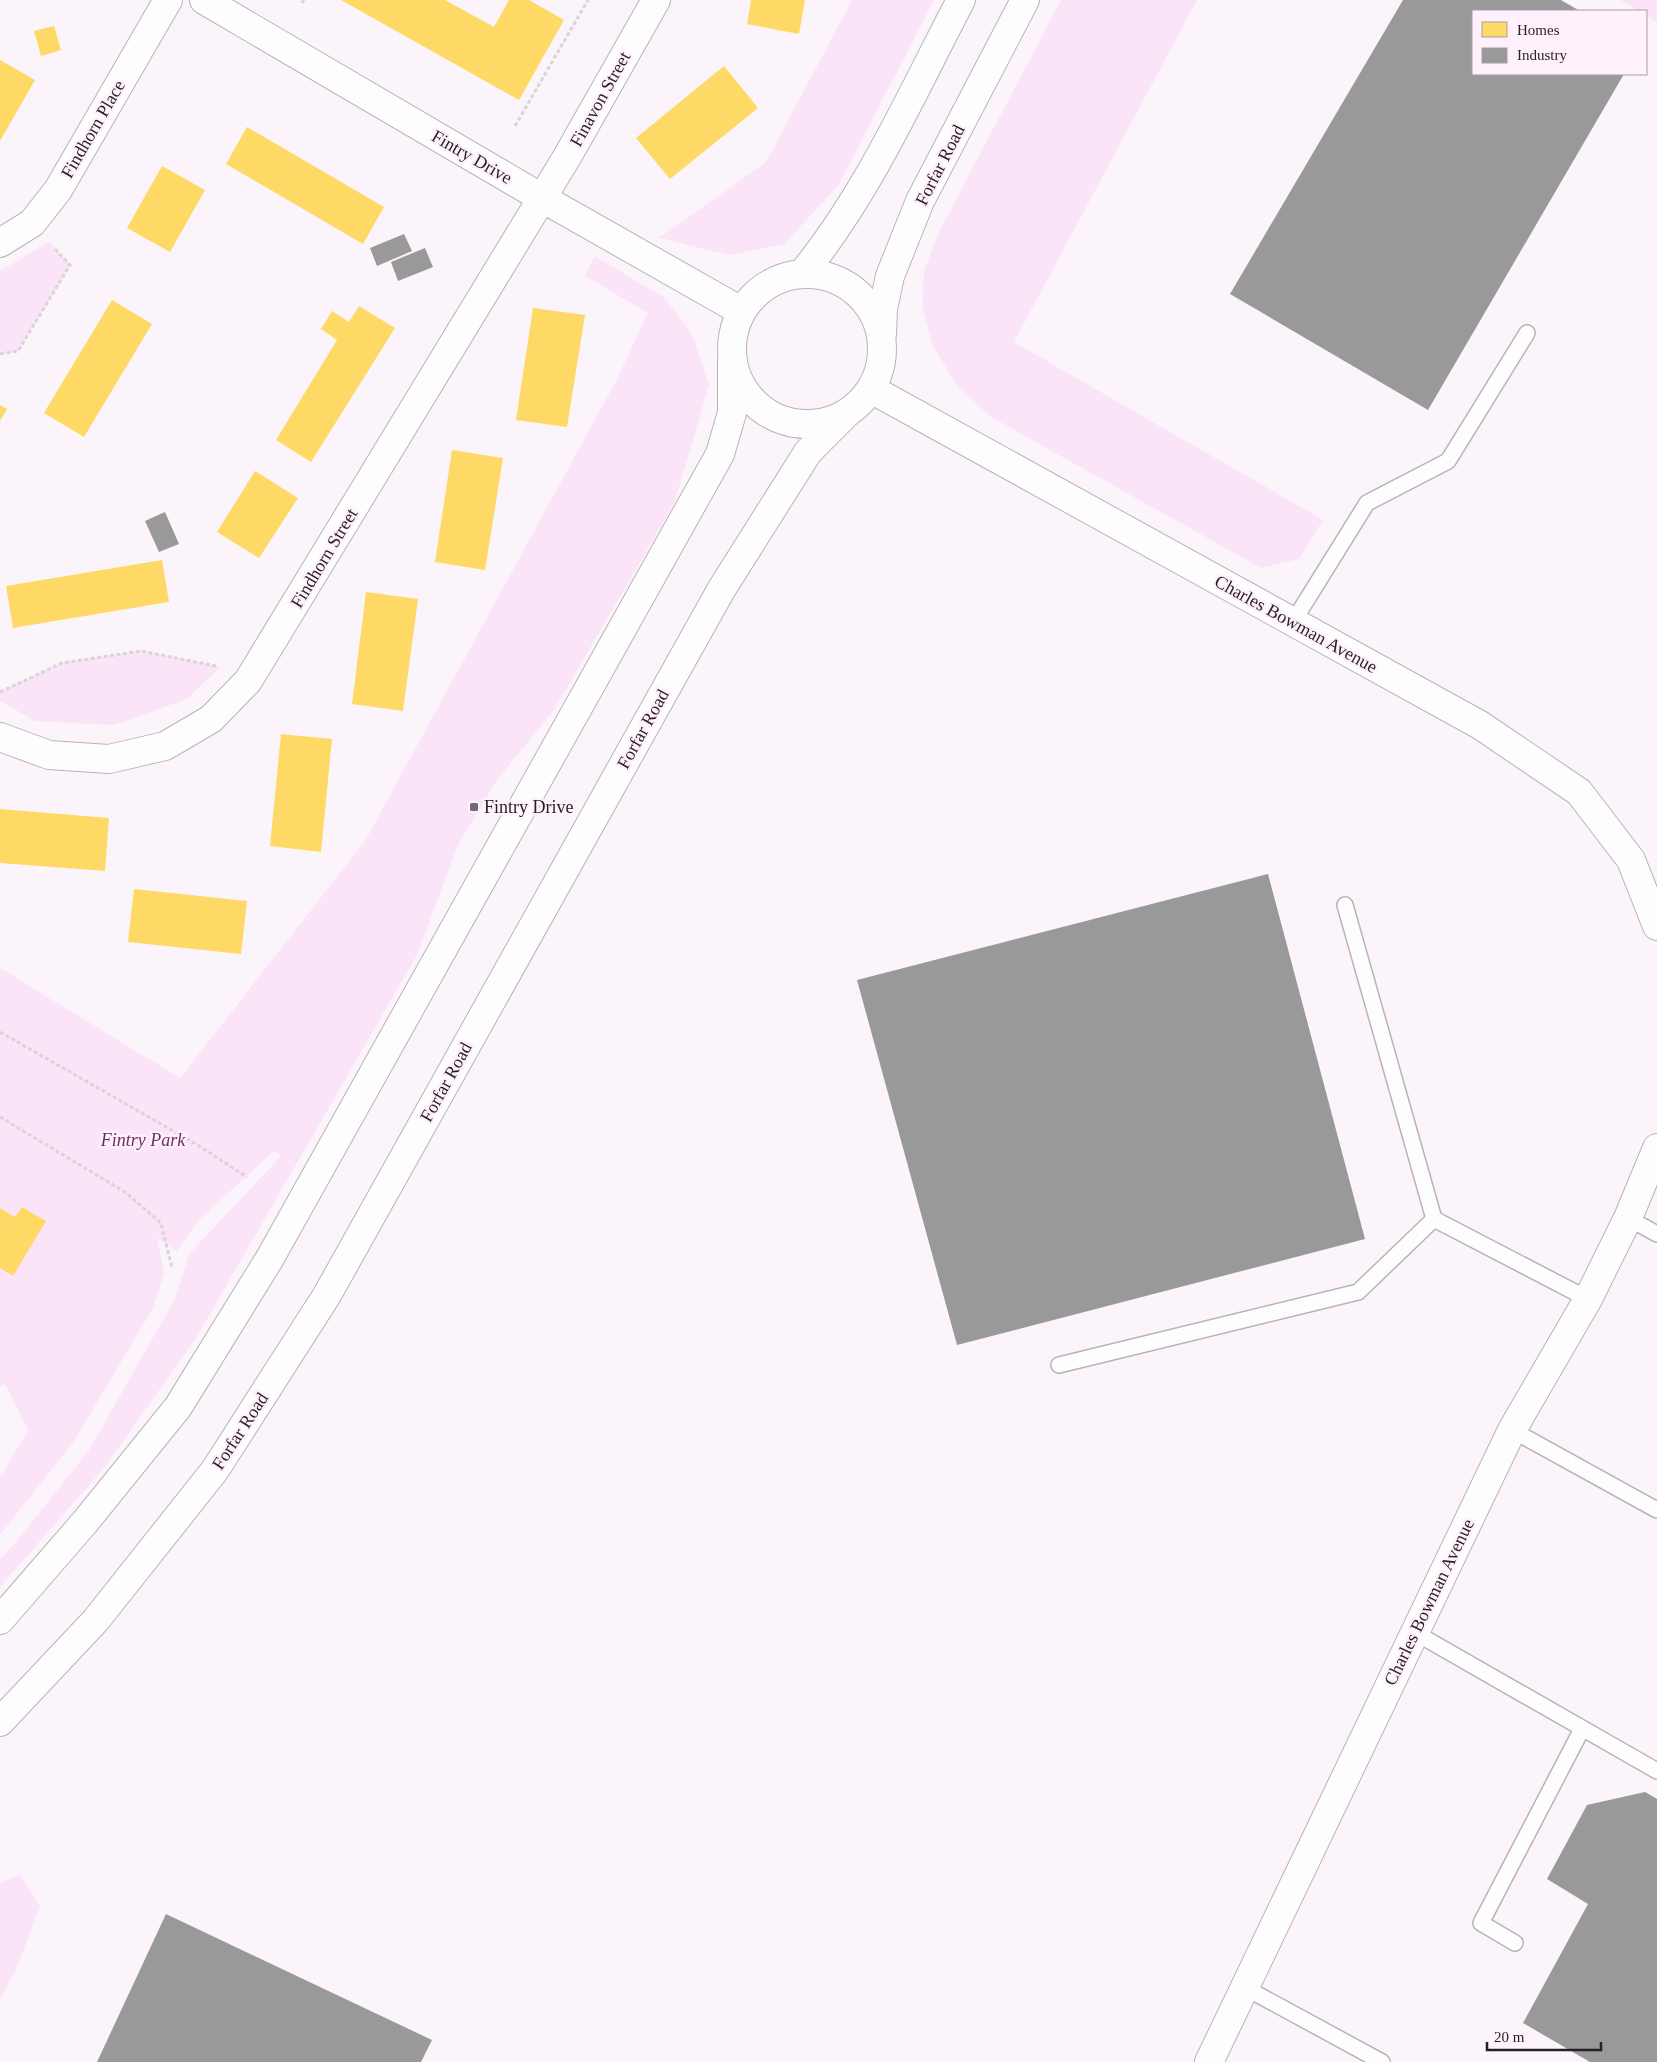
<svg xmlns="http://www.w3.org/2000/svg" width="1657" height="2062" viewBox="0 0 1657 2062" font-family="'Times New Roman',serif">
  <rect width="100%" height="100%" fill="#fbf4fa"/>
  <g fill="#fce4f8">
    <polygon points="852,0 934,0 838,186 784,244 729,255 659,238 766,162"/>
    <polygon points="1061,0 1197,0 1014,342 1323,520 1299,559 1261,568 991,417 957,386 933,346 922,306 924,271 940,230"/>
    <polygon points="1620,0 1657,0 1657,22 1646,15 1646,11 1639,11"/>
    <polygon points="49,242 70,265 18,351 0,354 0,271"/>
    <polygon points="595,256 665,298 692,334 709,385 674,504 554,710 497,780 458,845 417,955 196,1338 105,1467 0,1587 0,1559 17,1541 89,1450 175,1299 189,1254 281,1156 274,1151 197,1222 177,1251 157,1238 164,1273 153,1308 74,1441 0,1535 0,1475 2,1475 28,1430 5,1384 0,1386 0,968 180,1078 365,841 616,381 648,313 585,276"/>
    <polygon points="141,651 220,667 187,699 114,725 35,721 0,701 0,692 62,663"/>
    <polygon points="20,1875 40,1906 16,1970 0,1999 0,1882"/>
  </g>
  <g fill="#ffd966">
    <polygon points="341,0 445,0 494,27 509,0 529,0 564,20 519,100"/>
    <polygon points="751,0 805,0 799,34 747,24"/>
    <polygon points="54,26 61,50 41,56 34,31"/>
    <polygon points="0,60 35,80 0,141"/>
    <polygon points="724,66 758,108 670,179 636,138"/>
    <polygon points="247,127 384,207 363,244 226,164"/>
    <polygon points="162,166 205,190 170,252 127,228"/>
    <polygon points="112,300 152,324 84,437 44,413"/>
    <polygon points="359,306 395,328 311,462 276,440 337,340 321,329 332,311 349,322"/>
    <polygon points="533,308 585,315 567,427 516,420"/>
    <polygon points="0,405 7,409 0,421"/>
    <polygon points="452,450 503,458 485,570 435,562"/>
    <polygon points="255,471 298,498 259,558 217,532"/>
    <polygon points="162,560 169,602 13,628 6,586"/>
    <polygon points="366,592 418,599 403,711 352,704"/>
    <polygon points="281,734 332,739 321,852 270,846"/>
    <polygon points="0,809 109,818 105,871 0,863"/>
    <polygon points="134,889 247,901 241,954 128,942"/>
    <polygon points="22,1207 46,1221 13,1276 0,1268 0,1208 15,1217"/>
  </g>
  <g fill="#999">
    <polygon points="1403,0 1561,0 1580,11 1473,11 1473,74 1624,74 1428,410 1230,294"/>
    <polygon points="404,234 412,251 377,266 370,248"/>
    <polygon points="425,248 433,267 398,281 391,262"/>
    <polygon points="165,512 179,544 159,552 145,521"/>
    <polygon points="1268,874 1365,1239 957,1345 857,980"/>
    <polygon points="1645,1792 1657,1799 1657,2062 1590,2062 1523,2023 1588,1904 1547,1879 1587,1805"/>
    <polygon points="166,1914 432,2040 421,2062 97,2062"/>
  </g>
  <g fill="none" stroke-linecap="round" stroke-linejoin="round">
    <defs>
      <g id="service">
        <polyline points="1293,622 1367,503 1448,461 1527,333"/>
        <polyline points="1345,905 1434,1219"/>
        <polyline points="1628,1218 1657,1234"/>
        <polyline points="1059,1365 1358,1292 1434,1219 1588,1299"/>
        <polyline points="1512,1430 1657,1510"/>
        <polyline points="1414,1632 1657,1771"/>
        <polyline points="1515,1943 1481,1923 1582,1729"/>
        <polyline points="1244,1987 1382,2062"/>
      </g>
      <g id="minor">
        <polyline points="0,243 32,223 58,190 168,0"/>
        <polyline points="871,389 1480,725 1579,792 1631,860 1657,926"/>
        <polyline points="0,737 49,755 109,759 165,746 211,719 248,681 567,157 656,0"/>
        <polyline points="1209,2062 1512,1430 1588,1299 1628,1218 1657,1148"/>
      </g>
      <polyline id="tertiary" points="204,0 542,198 741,311"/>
      <g id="trunk">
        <circle cx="807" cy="349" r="75"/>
        <path d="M802 274C869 192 912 93 961 0"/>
        <polyline points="882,334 883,309 890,276 920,201 1025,0"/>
        <polyline points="0,1620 85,1522 178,1407 270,1258 720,454 732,413 732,361"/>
        <polyline points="0,1722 96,1620 215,1470 327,1295 721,590 808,452 847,413"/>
      </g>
    </defs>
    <use href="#service" stroke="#b9b3b8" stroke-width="18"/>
    <use href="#minor" stroke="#b9b3b8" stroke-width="30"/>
    <use href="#tertiary" stroke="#b9b3b8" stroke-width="30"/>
    <use href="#trunk" stroke="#b9b3b8" stroke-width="30"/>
    <g stroke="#d8d5d7" stroke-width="3" stroke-dasharray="4 2.5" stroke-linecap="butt">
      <polyline points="302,3 304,0"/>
      <polyline points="515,126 588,0"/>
      <polyline points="0,354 18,351 70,265 54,248"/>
      <polyline points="0,692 62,663 141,651 216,666"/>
      <polyline points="0,1032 196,1144 247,1177"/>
      <polyline points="0,1117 125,1192 161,1223 172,1268"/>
    </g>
    <use href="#service" stroke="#fefdfe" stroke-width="15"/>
    <use href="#minor" stroke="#fefdfe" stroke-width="28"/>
    <use href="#tertiary" stroke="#fefdfe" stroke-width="28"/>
    <use href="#trunk" stroke="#fefdfe" stroke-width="28"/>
  </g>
  <rect fill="#716a70" stroke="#fef1fc" stroke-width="2" x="469" y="802" width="10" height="10" rx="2.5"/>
  <g text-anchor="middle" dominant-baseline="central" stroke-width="5" stroke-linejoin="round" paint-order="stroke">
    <g font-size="18" fill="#271f26" stroke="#fef1fc">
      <text transform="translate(600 99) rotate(-61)">Finavon Street</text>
      <text transform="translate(93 129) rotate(-60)">Findhorn Place</text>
      <text transform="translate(472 157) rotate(30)">Fintry Drive</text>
      <text transform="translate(940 165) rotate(-63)">Forfar Road</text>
      <text transform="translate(324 558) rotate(-59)">Findhorn Street</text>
      <text transform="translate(1296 624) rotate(29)">Charles Bowman Avenue</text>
      <text transform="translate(643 729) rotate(-61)">Forfar Road</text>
      <text transform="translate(446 1082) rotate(-61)">Forfar Road</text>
      <text transform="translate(240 1431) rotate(-57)">Forfar Road</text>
      <text transform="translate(1429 1602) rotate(-64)">Charles Bowman Avenue</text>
    </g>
    <g font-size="18" fill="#271f26" stroke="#fef1fc" text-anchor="start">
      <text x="484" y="807">Fintry Drive</text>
    </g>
    <g font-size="18" font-style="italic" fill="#6d2c67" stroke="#fef1fc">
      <text x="143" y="1140">Fintry Park</text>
    </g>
  </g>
  <rect x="1472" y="10" width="175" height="65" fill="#fef1fc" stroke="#a89da6"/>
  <rect x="1482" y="22" width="25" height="15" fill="#ffd966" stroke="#a89da6"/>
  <text x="1517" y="35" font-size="15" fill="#271f26">Homes</text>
  <rect x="1482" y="48" width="25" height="15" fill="#999999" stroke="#a89da6"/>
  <text x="1517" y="60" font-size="15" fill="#271f26">Industry</text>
  <path d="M1487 2042v8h114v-8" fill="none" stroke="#271f26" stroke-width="2.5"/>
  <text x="1494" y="2042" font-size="15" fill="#271f26" stroke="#fef1fc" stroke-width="4" paint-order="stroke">20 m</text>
</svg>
